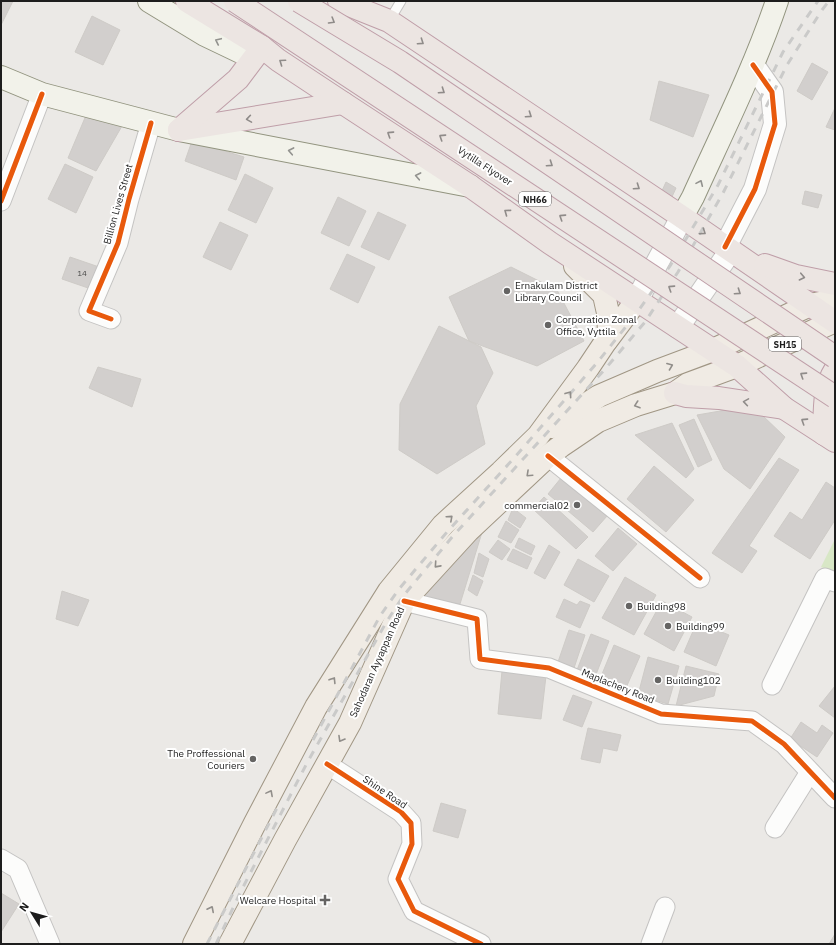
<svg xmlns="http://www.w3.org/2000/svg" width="836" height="945" viewBox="0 0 836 945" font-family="'IBM Plex Sans',sans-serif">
  <rect width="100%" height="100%" fill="#ebe9e6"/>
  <polygon fill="#d8e7c6" points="835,539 835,572 821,567"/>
  <g fill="#d2cfcd" stroke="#cecbc7">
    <polygon points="1,1 13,1 1,25"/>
    <polygon points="92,16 120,30 103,65 75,52"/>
    <polygon points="812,63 828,72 812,100 797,91"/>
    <polygon points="659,81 709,95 693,137 650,120"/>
    <polygon points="835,108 835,130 826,127"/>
    <polygon points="87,113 122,126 96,171 68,158"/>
    <polygon points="192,141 244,157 236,180 185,161"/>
    <polygon points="65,164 93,177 76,213 48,199"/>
    <polygon points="245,174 273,188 256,223 228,210"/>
    <polygon points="666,182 676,188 671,199 661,193"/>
    <polygon points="805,191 822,195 818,208 802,204"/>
    <polygon points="338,197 366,211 349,246 321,233"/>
    <polygon points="378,212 406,225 389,260 361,247"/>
    <polygon points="220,222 248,235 231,270 203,257"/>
    <polygon points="347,254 375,267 358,303 330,289"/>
    <polygon points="70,257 102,268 94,290 62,279"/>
    <polygon points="511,267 557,290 584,341 537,366 469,341 449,297"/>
    <polygon points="439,326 481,347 493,373 476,406 485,444 437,474 399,450 400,404"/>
    <polygon points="98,367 141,379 132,407 89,388"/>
    <polygon points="726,410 762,415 785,437 750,489 724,469 697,415"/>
    <polygon points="694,419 712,460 698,467 679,425"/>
    <polygon points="672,423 694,469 686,478 635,435"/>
    <polygon points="779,458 799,470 749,546 757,551 742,573 712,553"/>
    <polygon points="654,466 694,500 666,532 627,499"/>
    <polygon points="561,478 607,516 593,532 548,494"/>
    <polygon points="826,482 835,488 835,520 810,559 774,536 790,512 802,520"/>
    <polygon points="544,497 588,537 576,549 533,509"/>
    <polygon points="513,508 526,518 520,528 508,520"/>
    <polygon points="506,521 519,530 511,543 498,537"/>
    <polygon points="618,528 637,544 613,571 595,556"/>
    <polygon points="483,529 460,604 415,595"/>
    <polygon points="519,538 535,546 531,555 515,547"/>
    <polygon points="498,540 510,549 502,560 489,552"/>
    <polygon points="549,545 560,552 545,579 534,573"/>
    <polygon points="513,549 532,558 527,569 507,560"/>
    <polygon points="479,553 489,559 483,577 474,573"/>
    <polygon points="578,559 609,576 594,602 564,585"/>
    <polygon points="473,575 483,581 477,596 468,590"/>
    <polygon points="625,577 656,595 634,635 602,618"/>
    <polygon points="62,591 89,600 78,626 56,619"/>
    <polygon points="564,599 577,605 580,601 590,605 580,628 556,617"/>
    <polygon points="662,601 692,617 674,651 644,634"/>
    <polygon points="697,622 729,635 716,666 684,652"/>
    <polygon points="569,630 585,635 573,671 557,665"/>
    <polygon points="591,634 609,641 595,677 577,670"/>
    <polygon points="614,645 640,656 625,690 600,679"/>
    <polygon points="648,657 679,666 668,704 638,695"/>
    <polygon points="686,666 719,674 714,696 676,706"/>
    <polygon points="502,671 546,676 541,719 498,714"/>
    <polygon points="835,686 835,718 819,706"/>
    <polygon points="573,695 592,702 582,727 563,720"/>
    <polygon points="801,722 817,733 822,725 833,733 817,757 790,739"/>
    <polygon points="588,728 621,735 617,751 603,748 600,763 581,759"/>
    <polygon points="441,803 466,810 458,838 433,831"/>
    <polygon points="1,893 19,904 1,932"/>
    <polygon points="835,934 835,944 829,944"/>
  </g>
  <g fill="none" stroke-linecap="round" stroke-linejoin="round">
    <defs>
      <polyline id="service" points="389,21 401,1"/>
      <g id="minor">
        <polyline points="1,201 42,94"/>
        <polyline points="111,319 89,311 118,243 129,199 151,123"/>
        <polyline points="548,456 700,578"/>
        <polyline points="404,601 477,619 480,659 549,668 661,714 752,721 784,744 835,798"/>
        <polyline points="772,685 825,578 835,582"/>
        <polyline points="327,764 401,812 411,823 412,844 398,879 414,911 481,944"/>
        <polyline points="775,828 810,772"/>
        <polyline points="1,859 18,869 50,944"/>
        <polyline points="651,944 665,907"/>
      </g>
      <g id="tertiary">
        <polyline points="725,247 755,189 775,124 772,92 753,65"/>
        <polyline points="637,300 682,217"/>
        <polyline points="678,327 731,250"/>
      </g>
      <g id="secondary">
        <polyline points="149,1 205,35 253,58"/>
        <polyline points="1,77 42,94 179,130 470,186"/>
        <path d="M682 217 693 197C722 133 754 69 777 1"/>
      </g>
      <g id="primary">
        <polyline points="607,340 637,300"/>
        <polyline points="552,427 599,396 657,371 713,350 810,305 835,300"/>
        <polyline points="194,944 255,823 316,707 389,591 443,525 501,472 538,436 588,368 606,341 609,332 608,313 604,295 575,266"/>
        <polyline points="230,944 285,840 350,723 404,601 468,531 548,456 561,446 598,421 636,405 675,393 688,384 737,366 835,321"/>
      </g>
      <g id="trunk">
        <polyline points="187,1 262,47 278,60 343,103 470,186 550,243 737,366 784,408 835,441"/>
        <polyline points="339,1 389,21 682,217 835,322"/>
        <polyline points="179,130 343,103"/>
        <polyline points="179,130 238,79 262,47"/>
        <polyline points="765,265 796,276 835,284"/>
        <polyline points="675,393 686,396 719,398 784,408"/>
        <path d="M824 434C825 412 823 389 835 370"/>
      </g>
    </defs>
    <use href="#service" stroke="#c4c3c2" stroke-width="11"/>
    <use href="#minor" stroke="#c4c3c2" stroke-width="21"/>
    <use href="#tertiary" stroke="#c4c3c2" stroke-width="24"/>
    <use href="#secondary" stroke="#92947f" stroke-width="24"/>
    <use href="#primary" stroke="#a09684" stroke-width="24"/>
    <use href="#trunk" stroke="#bf9ea8" stroke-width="24"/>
    <use href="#service" stroke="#fcfcfb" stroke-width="9"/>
    <use href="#minor" stroke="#fcfcfb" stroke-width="19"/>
    <use href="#tertiary" stroke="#fcfcfb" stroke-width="22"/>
    <use href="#secondary" stroke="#f2f2ea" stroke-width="22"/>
    <use href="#primary" stroke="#f0ebe4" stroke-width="22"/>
    <use href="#trunk" stroke="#ece5e2" stroke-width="22"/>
    <g stroke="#cacac9" stroke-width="3" stroke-dasharray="8 8" stroke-linecap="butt">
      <polyline points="313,740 380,616 399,589 447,532 514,458 596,364 636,314 670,266 718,185 783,52 818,1"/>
      <polyline points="207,944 278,806"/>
      <polyline points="216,944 240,893 307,763 387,621 404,595 453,536 606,368 645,322 678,272 723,193 787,65 822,10 829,1"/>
    </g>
    <defs>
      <g id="trunk-bridge">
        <polyline points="235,1 835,397"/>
        <polyline points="299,1 400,62 835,357"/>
      </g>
    </defs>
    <use href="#trunk-bridge" stroke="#bf9ea8" stroke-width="24" stroke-linecap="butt"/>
    <use href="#trunk-bridge" stroke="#ece5e2" stroke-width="22"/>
    <defs>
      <g id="cycleway">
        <polyline points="1,201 42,94"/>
        <polyline points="725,247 755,189 775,124 772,92 753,65"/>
        <polyline points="111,319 89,311 118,243 129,199 151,123"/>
        <polyline points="548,456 700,578"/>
        <polyline points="404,601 477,619 480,659 549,668 661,714 752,721 784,744 835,798"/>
        <polyline points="327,764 401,812 411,823 412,844 398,879 414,911 481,944"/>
      </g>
    </defs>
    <use href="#cycleway" stroke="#fff" stroke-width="8"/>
    <use href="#cycleway" stroke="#e8590c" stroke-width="5"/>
  </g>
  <defs><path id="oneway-chevron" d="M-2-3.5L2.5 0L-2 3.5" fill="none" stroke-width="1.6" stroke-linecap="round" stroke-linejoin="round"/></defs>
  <g stroke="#8f8b89">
    <use href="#oneway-chevron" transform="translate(332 21) rotate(31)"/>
    <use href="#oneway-chevron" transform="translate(421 42) rotate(34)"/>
    <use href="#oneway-chevron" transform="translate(282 62) rotate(-145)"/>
    <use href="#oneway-chevron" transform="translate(442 91) rotate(34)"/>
    <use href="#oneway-chevron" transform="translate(529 115) rotate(34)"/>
    <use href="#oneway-chevron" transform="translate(249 119) rotate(171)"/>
    <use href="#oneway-chevron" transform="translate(390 134) rotate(-147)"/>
    <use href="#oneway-chevron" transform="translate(442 137) rotate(-147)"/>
    <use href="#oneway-chevron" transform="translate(550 164) rotate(34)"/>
    <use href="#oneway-chevron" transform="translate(637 187) rotate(34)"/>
    <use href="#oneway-chevron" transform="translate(507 212) rotate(-144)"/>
    <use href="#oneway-chevron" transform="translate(562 217) rotate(-147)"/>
    <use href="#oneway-chevron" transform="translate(703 232) rotate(34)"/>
    <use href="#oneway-chevron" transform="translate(802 277) rotate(12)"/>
    <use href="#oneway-chevron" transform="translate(671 288) rotate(-147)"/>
    <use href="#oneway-chevron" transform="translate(738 292) rotate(34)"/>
    <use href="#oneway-chevron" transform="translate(803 375) rotate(-147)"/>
    <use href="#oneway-chevron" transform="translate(746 402) rotate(-171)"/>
    <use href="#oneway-chevron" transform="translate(804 421) rotate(-147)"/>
  </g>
  <g stroke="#92928e">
    <use href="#oneway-chevron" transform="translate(218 41) rotate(-155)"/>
    <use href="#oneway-chevron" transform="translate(291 151) rotate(-169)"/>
    <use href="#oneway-chevron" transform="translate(418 176) rotate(-169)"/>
    <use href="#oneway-chevron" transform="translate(700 183) rotate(-66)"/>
  </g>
  <g stroke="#918e8a">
    <use href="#oneway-chevron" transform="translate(670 366) rotate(-21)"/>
    <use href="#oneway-chevron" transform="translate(569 394) rotate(-54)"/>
    <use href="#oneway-chevron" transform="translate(637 405) rotate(161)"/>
    <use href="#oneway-chevron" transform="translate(529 474) rotate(137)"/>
    <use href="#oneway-chevron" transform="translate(450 518) rotate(-42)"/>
    <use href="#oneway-chevron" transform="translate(437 565) rotate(132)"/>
    <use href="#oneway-chevron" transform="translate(333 680) rotate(-58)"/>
    <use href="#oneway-chevron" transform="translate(341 739) rotate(120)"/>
    <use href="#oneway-chevron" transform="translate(270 793) rotate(-62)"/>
    <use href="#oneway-chevron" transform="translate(211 909) rotate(-63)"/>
  </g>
  <g fill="#656463" stroke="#fff" stroke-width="1.5">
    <circle cx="507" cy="291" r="4"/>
    <circle cx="548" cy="325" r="4"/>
    <circle cx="577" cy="505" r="4"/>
    <circle cx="629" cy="606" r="4"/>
    <circle cx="668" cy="626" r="4"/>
    <circle cx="658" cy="680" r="4"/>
    <circle cx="253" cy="759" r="4"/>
    <path d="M323 894h4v4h4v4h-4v4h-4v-4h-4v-4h4z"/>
  </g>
  <g text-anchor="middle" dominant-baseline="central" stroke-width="4" stroke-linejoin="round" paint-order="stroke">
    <g font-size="8" fill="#4a4a49">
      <text x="82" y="273">14</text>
    </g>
    <g fill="#fff" stroke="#616161" stroke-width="1">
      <rect x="519" y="192" width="32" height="14" rx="3"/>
      <rect x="769" y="337" width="32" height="14" rx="3"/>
    </g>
    <g font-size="9" font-weight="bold" fill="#1d1d1d">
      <text x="535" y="199">NH66</text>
      <text x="785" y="344">SH15</text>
    </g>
    <g font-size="10" fill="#1d1d1d" stroke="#fff">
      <text transform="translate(485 166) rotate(33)">Vytilla Flyover</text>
      <text transform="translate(118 204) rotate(-74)">Billion Lives Street</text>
      <text transform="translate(377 662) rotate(-66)">Sahodaran Ayyappan Road</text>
      <text transform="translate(618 686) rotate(22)">Maplachery Road</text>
      <text transform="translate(385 792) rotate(34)">Shine Road</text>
    </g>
    <g font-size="10" fill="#1d1d1d" stroke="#fff" text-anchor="start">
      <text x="515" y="285">Ernakulam District<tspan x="515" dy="12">Library Council</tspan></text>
      <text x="556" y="319">Corporation Zonal<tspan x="556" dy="12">Office, Vyttila</tspan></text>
      <text x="569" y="505" text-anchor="end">commercial02</text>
      <text x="637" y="606">Building98</text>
      <text x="676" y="626">Building99</text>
      <text x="666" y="680">Building102</text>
      <text x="245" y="753" text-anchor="end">The Proffessional<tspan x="245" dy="12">Couriers</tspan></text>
      <text x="316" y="900" text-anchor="end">Welcare Hospital</text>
    </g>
  </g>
  <rect width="836" height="945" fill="none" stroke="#1d1d1d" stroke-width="4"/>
  <g transform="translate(32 913) rotate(307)" stroke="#ffffff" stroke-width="3" paint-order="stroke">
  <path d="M0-3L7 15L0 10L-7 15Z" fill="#1d1d1d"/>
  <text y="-6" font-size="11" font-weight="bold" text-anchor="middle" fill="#1d1d1d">N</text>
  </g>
</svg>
